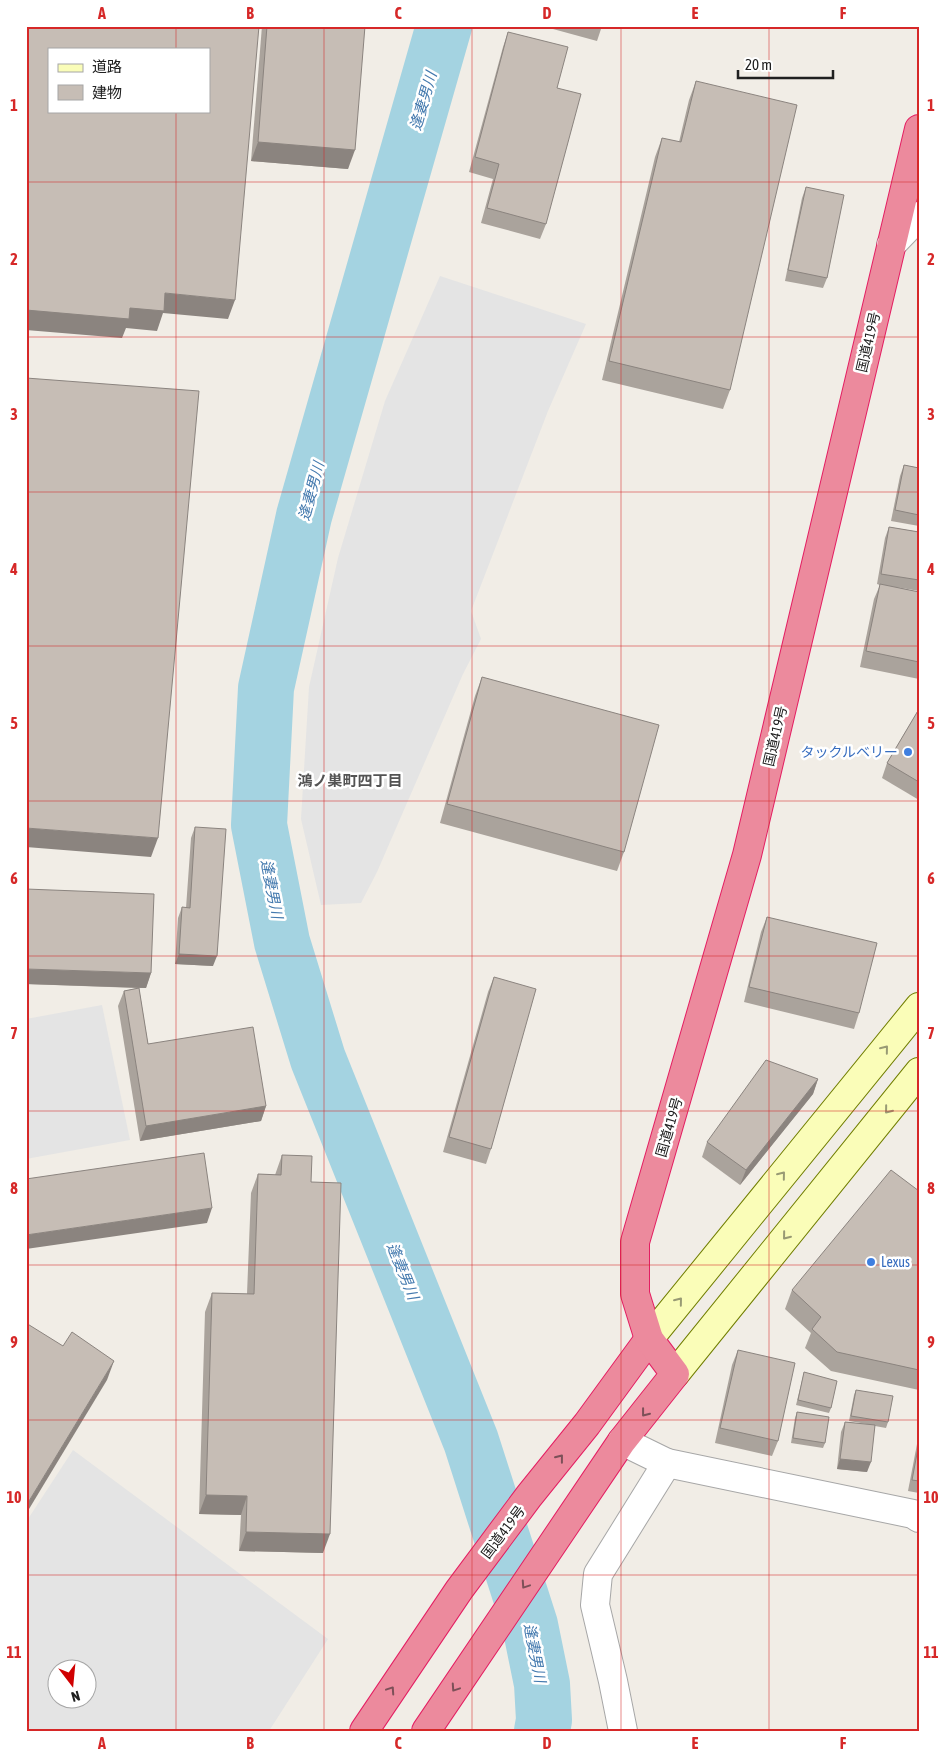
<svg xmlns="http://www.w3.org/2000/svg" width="945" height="1757" viewBox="0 0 945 1757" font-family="'Asap Condensed','Noto Sans JP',sans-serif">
  <rect width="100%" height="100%" fill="#f1ede6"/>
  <g fill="#e4e4e4" fill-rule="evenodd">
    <polygon points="440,276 586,324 548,411 471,611 481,639 463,674 377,872 361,903 321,905 301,819 309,687 338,558 385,401"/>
    <polygon points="102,1005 130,1140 26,1159 26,1019"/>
    <path d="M73 1450 328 1639 269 1731H26V1522ZM58 1670H88V1700H58Z"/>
  </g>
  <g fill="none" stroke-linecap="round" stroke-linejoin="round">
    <polyline stroke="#a4d3e1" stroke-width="56" points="444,26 304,516 266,688 259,825 282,942 318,1059 471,1441 530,1625 542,1684 544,1720 542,1731"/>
    <defs>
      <g id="street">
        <polyline points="891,245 919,216"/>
        <polyline points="622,1441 667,1463 598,1574 595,1605 613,1681 623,1731"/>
        <polyline points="667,1463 913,1514 919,1518"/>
      </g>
      <g id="secondary">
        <polyline points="649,1339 919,1007"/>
        <polyline points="675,1374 919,1072"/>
      </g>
      <g id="highway">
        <polyline points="364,1731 459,1590 529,1496 587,1424 649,1339"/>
        <polyline points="426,1731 622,1441 675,1374 649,1339 635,1294 635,1242 747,855 919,129"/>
      </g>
    </defs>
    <use href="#street" stroke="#a7a7a7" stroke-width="30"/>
    <use href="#secondary" stroke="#717e00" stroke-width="30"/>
    <use href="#highway" stroke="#e41e62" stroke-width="30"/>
    <use href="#street" stroke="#fff" stroke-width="28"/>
    <use href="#secondary" stroke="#fafdb8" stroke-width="28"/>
    <use href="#highway" stroke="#ec8a9d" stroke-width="28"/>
  </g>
  <g fill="#aaa39c">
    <polygon points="262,26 365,26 348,169 251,161"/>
    <polygon points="542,26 602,26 597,41"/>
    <polygon points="508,32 557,88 546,224 540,239 481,223 493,179 469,172 503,47"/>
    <polygon points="696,81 730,390 723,409 602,380 655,157 662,138 679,142 689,100"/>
    <polygon points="806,187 827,278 823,288 785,281 802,198"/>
    <polygon points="904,465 919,468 919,526 891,521 900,476"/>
    <polygon points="889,527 919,532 919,591 896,587 919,592 919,679 860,667 874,599 880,585 877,584 885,538"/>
    <polygon points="482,677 624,852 617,871 440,823 475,696"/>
    <polygon points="919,709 919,800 882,778 887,763"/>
    <polygon points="195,827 213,966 175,964 178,918 182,907 186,908 191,838"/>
    <polygon points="767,917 859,1013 854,1029 744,1002 761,932"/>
    <polygon points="151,973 146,988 139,988 148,1044 266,1106 261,1121 140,1141 118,1006 124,991 137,988 26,984"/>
    <polygon points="494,977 491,1149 486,1164 443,1152 488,992"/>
    <polygon points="818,1079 813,1094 740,1185 702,1157 707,1142"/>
    <polygon points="282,1155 311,1182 323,1553 239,1551 241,1515 199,1514 205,1312 212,1293 247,1294 251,1193 258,1174 275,1175"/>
    <polygon points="919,1191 919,1390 831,1371 805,1348 811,1333 785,1309 792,1290"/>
    <polygon points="738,1350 778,1441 772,1456 715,1443 732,1365"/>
    <polygon points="804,1372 831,1408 829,1413 796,1405"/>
    <polygon points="856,1390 888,1422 886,1428 875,1426 867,1472 837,1469 841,1432 845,1422 867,1424 849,1421 854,1395"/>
    <polygon points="797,1412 825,1443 823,1448 791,1443 795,1418"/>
    <polygon points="919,1439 919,1493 908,1491 917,1444"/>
  </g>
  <g fill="#8b847f">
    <polygon points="258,142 355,150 348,169 251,161"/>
    <polygon points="165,293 235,300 228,319 163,313 157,331 126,328 122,338 26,330 26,310 130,308"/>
    <polygon points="26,828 158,838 151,857 26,847"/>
    <polygon points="179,954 217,956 213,966 175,964"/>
    <polygon points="26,969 151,973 146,988 26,984"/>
    <polygon points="818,1079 813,1094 740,1185 746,1170"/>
    <polygon points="266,1106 261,1121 140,1141 146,1126"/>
    <polygon points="212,1208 207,1223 26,1249 26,1235"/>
    <polygon points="114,1361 107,1380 26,1514 26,1506"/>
    <polygon points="840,1459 871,1462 867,1472 837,1469"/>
    <polygon points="206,1495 247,1496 241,1515 199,1514"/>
    <polygon points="246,1532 330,1534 323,1553 239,1551"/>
  </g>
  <g fill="#c6bdb5" stroke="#8b847f" fill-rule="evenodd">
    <path d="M26 26H259L235 300 165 293 164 311 130 308 129 319 26 310ZM49 49H209V111H49Z"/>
    <polygon points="267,26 365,26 355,150 258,142"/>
    <polygon points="508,32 568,47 557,88 581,94 546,224 487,208 499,164 475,157"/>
    <polygon points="696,81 797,105 730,390 609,361 662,138 681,142"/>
    <polygon points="806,187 844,195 827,278 788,270"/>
    <polygon points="26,378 199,391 158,838 26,828"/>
    <polygon points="904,465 919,468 919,515 895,510"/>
    <polygon points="889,527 919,532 919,580 881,574"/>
    <polygon points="880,584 919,592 919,662 866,651"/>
    <polygon points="482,677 659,725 624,852 447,804"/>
    <polygon points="919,709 919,782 887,763"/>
    <polygon points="195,827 226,829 217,956 179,954 182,907 190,908"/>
    <polygon points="26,889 154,894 151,973 26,969"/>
    <polygon points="767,917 877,943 859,1013 749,987"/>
    <polygon points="494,977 536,989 491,1149 449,1137"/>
    <polygon points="139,988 148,1044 253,1027 266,1106 146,1126 124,991"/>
    <polygon points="766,1060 818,1079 746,1170 707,1142"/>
    <polygon points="204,1153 212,1208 26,1235 26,1179"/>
    <polygon points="282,1155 312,1156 311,1182 341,1183 330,1534 246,1532 247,1496 206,1495 212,1293 254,1294 258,1174 281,1175"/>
    <polygon points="891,1170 919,1191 919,1370 837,1352 812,1329 821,1317 792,1290"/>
    <polygon points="26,1323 63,1346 72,1332 114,1361 26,1506"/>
    <polygon points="738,1350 795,1363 778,1441 720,1428"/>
    <polygon points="804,1372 837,1381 831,1408 798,1400"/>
    <polygon points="856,1390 893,1396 888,1422 851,1416"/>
    <polygon points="797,1412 829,1417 825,1443 793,1438"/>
    <polygon points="845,1422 875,1425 871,1462 840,1459"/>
    <polygon points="919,1443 919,1481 912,1480"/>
  </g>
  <defs><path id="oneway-chevron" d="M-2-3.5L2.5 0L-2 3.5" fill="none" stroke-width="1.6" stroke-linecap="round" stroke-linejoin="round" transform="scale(1.25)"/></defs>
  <g stroke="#989a74">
    <use href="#oneway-chevron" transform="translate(885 1049) rotate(-51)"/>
    <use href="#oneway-chevron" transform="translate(888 1110) rotate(129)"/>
    <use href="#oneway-chevron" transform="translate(782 1175) rotate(-51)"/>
    <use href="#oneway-chevron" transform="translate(786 1236) rotate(129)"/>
    <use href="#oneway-chevron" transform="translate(679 1301) rotate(-51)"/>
  </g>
  <g stroke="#7c5058">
    <use href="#oneway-chevron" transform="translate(645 1413) rotate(128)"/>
    <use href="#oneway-chevron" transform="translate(560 1458) rotate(-52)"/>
    <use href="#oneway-chevron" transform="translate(525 1585) rotate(124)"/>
    <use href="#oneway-chevron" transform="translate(455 1688) rotate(124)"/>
    <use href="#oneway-chevron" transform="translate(391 1690) rotate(-56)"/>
  </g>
  <path fill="none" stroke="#d62828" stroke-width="1" stroke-opacity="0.55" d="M176 26V49M324 26V1731M472 26V1731M621 26V1731M769 26V1731M176 111V1731M26 182H919M26 337H919M26 492H919M26 646H919M26 801H919M26 956H919M26 1111H919M26 1265H919M26 1420H919M26 1575H919"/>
  <g fill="#3f7fe0" stroke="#fff" stroke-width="2">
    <circle cx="908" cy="752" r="5"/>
    <circle cx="871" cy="1262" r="5"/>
  </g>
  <g text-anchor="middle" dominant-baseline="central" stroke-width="5" stroke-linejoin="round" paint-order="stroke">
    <g font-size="14" fill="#202020" stroke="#fff">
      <text transform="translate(868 342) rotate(-77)">国道419号</text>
      <text transform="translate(775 736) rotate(-77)">国道419号</text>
      <text transform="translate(669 1127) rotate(-74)">国道419号</text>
      <text transform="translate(503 1532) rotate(-53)">国道419号</text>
    </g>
    <g font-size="14" fill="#366cbe" stroke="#fff" text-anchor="end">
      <text x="898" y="752">タックルベリー</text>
      <text x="881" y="1262" text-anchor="start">Lexus</text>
    </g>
    <g font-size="15" font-style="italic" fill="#4379ae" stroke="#fff">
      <text transform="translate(423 101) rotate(-74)">逢妻男川</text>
      <text transform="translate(311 491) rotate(-75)">逢妻男川</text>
      <text transform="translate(272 889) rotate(79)">逢妻男川</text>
      <text transform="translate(403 1271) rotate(68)">逢妻男川</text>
      <text transform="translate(535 1653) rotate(79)">逢妻男川</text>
    </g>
    <g font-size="15" font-weight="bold" fill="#535353" stroke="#fff">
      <text x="350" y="780">鴻ノ巣町四丁目</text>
    </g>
  </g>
  <rect width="945" height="1757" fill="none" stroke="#ffffff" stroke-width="55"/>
  <rect x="48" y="48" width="162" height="65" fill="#ffffff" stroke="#a6a6a6"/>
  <rect x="58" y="64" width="25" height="8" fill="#fafdb8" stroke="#a6a6a6"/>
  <text x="92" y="72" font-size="15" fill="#202020">道路</text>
  <rect x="58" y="85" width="25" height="15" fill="#c6bdb5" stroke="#a6a6a6"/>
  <text x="92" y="98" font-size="15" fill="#202020">建物</text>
  <g transform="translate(72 1684) rotate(164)"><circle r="24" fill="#ffffff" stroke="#a6a6a6"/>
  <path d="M0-4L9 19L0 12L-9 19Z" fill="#d00001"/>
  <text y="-8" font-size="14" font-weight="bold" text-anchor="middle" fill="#202020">N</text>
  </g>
  <path d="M738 70v8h95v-8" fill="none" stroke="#202020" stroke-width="2.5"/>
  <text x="745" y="70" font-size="15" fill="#202020" stroke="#ffffff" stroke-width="4" paint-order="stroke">20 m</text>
  <rect x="28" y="28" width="890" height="1702" fill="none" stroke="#d62828" stroke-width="2"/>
  <g font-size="16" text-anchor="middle" font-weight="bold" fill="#d62828">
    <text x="102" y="19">A</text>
    <text x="250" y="19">B</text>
    <text x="398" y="19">C</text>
    <text x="547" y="19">D</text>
    <text x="695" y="19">E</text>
    <text x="843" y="19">F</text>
    <text x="14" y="111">1</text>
    <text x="931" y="111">1</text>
    <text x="14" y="265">2</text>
    <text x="931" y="265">2</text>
    <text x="14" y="420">3</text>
    <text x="931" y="420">3</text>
    <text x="14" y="575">4</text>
    <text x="931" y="575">4</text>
    <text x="14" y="729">5</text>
    <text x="931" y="729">5</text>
    <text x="14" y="884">6</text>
    <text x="931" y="884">6</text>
    <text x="14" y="1039">7</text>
    <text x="931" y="1039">7</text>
    <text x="14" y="1194">8</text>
    <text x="931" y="1194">8</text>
    <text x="14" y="1348">9</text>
    <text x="931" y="1348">9</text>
    <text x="14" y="1503">10</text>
    <text x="931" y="1503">10</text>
    <text x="14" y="1658">11</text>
    <text x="931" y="1658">11</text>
    <text x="102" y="1749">A</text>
    <text x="250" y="1749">B</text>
    <text x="398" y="1749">C</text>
    <text x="547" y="1749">D</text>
    <text x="695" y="1749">E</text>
    <text x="843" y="1749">F</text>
  </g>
</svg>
